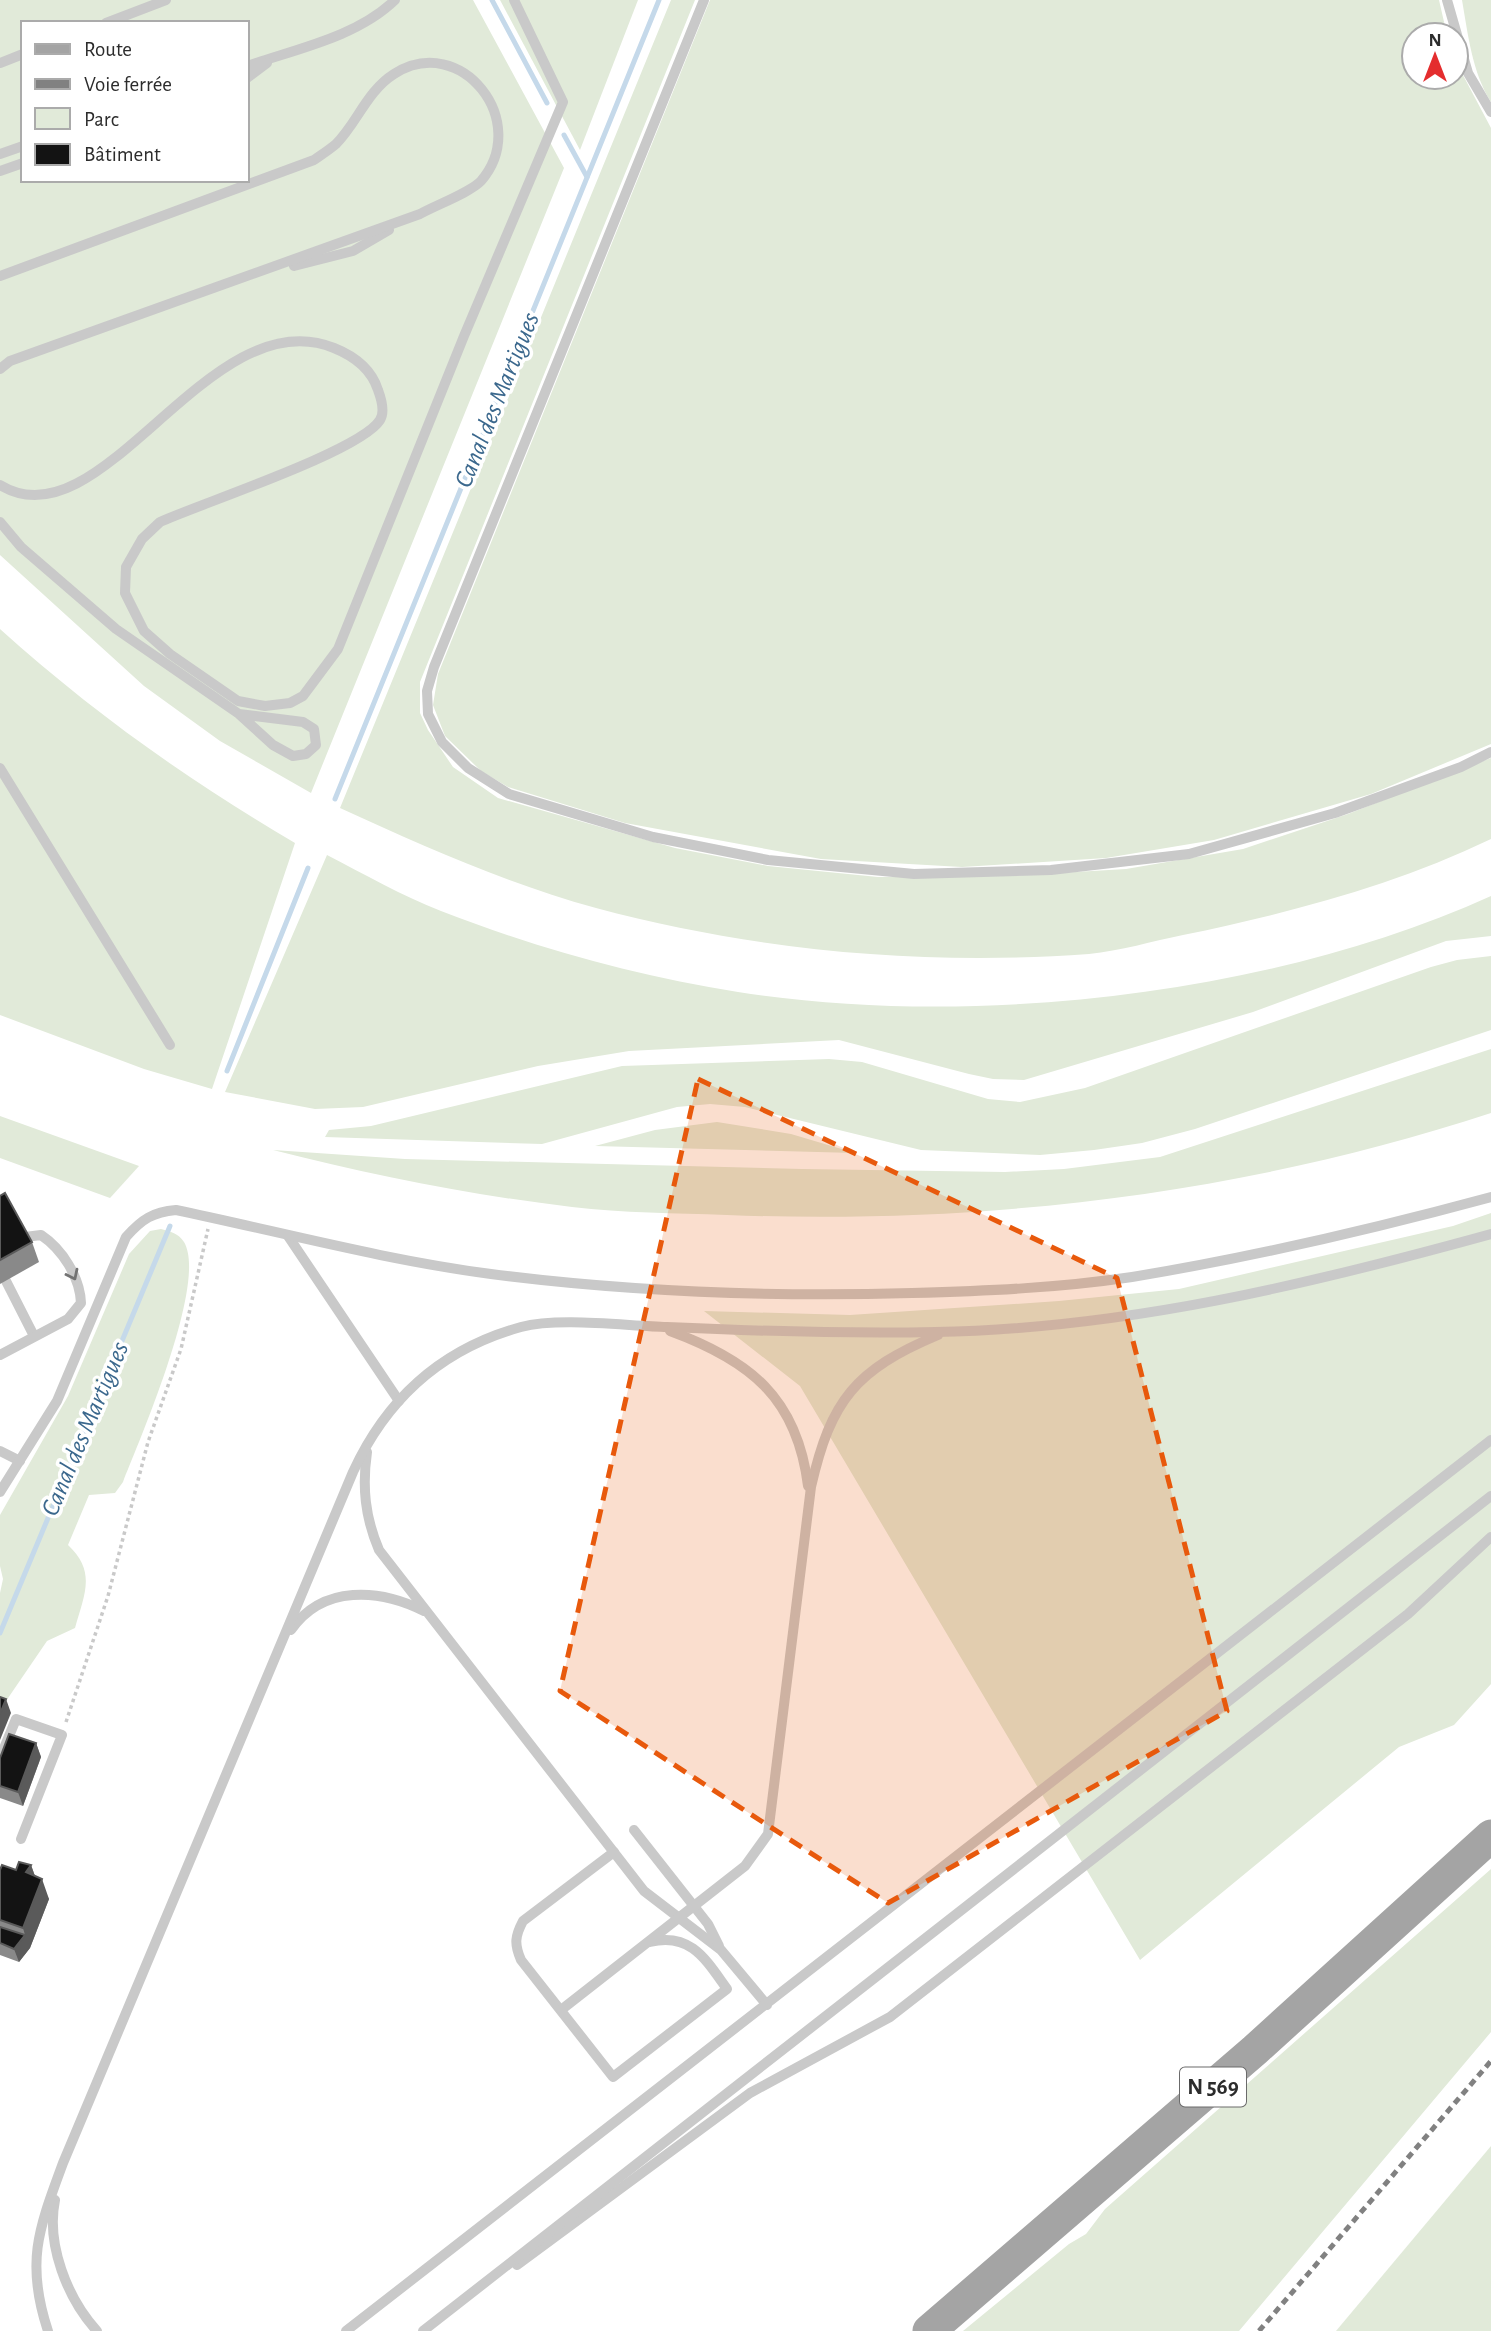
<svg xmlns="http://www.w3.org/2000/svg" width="1491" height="2331" viewBox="0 0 1491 2331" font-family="'Alegreya Sans',sans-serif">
  <rect width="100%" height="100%" fill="#fff"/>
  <g fill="#e1ead9" fill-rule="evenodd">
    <path d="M0 0H473L564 168 311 793 220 741 144 686 0 555ZM23 23H247V180H23Z"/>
    <polygon points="500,0 638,0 580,150"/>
    <path d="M671 0H695L420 682V713L428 730 453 767 498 798 675 848 768 866 878 877 1006 876 1126 869 1243 849 1348 814 1491 758V839C1393 886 1289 913 1183 935 1153 941 1120 951 1089 954 924 966 757 951 596 908 508 884 423 846 340 808Z"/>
    <polygon points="710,0 1439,0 1447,35 1414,35 1414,77 1456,77 1456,62 1491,128 1491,744 1371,794 1214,840 1106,858 962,867 821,859 625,823 508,787 481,771 445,736 433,705 438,674"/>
    <path d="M1462 0H1491V102C1472 72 1468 34 1462 0Z"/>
    <path d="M0 629C91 711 189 781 295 843L212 1089 144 1069 0 1015Z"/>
    <path d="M327 855C364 874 402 896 441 911 536 948 637 976 738 992 974 1029 1273 995 1491 896V936L1446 941 1253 1012 1024 1080 993 1079 969 1074 839 1040 629 1051 538 1066 363 1107 315 1109 225 1092Z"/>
    <polygon points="1491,956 1491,1030 1195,1129 1142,1143 1094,1150 1040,1155 921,1150 745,1107 710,1104 677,1107 542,1144 325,1137 329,1130 371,1126 622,1066 829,1059 862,1062 988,1099 1020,1102 1085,1088 1431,967 1457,960"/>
    <path d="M1491 1049V1113C1244 1194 986 1225 727 1215 675 1213 623 1213 572 1207 471 1195 371 1175 273 1150L405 1159 802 1169 1005 1172 1064 1169 1160 1157Z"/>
    <polygon points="0,1116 139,1166 110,1198 0,1158"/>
    <polygon points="717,1122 791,1134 855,1153 595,1146 655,1130"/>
    <polygon points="1491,1213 1491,1684 1454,1725 1399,1747 1140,1960 800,1386 704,1311 850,1315 1059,1301 1179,1289 1453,1226"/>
    <path d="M161 1229C171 1232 178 1233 184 1242 208 1282 140 1439 123 1482L115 1493 89 1495 68 1545C97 1572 84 1595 75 1628L47 1641 6 1701 0 1703V1593L3 1579 0 1566V1515L68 1396 129 1254 150 1231Z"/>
    <polygon points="1491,1869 1491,2032 1239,2331 963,2331 1069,2244 1086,2234 1105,2209"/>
    <polygon points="1491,2146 1491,2331 1336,2331"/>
  </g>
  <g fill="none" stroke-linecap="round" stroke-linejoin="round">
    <g stroke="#c5d9ea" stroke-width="5">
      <polyline points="492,0 547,103"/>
      <polyline points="564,135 587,177"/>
      <polyline points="335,799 659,0"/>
      <polyline points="227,1071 308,868"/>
      <polyline points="0,1633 170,1226"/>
    </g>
    <polyline stroke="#c9c9c9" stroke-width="3.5" stroke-dasharray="3.5 3.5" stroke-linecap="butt" points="66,1722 108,1596 148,1442 181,1349 208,1229"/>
    <g stroke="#c9c9c9" stroke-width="10">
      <polyline points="704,0 434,667 427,691 428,714 442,742 468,768 509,794 653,837 768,860 914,874 1051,870 1189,854 1335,813 1461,767 1491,752"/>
      <polyline points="1447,0 1468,73 1491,112"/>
      <polyline points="106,23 166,0"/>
      <polyline points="0,63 23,54"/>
      <path d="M247 66C296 49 357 37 395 0"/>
      <polyline points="247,78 267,63"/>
      <polyline points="0,154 23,146"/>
      <polyline points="0,171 23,163"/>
      <polyline points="294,266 353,251 389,230"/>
      <path d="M0 276 314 160C321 155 329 150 336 144 357 123 367 91 394 74 461 31 532 122 481 181 471 192 434 206 420 214L10 361 0 369"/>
      <path d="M0 485C102 548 209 297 334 348 354 356 371 368 378 390 381 398 385 412 380 420 361 451 202 503 160 522L142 539 126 567 125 593 144 631 170 654 238 701 265 706 290 703 303 696 338 649 464 336 563 102 514 0"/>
      <polyline points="0,522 21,547 116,629 239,714 273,745 293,756 306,754 316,745 314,729 303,722 239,714"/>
      <polyline points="0,768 170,1045"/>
      <polyline points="288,1236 399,1401"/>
      <polyline points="6,1281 34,1336"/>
      <path d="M670 1331C749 1360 797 1397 808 1486"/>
      <path d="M0 1355 68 1319 81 1303C80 1277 62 1249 41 1235L25 1237"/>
      <polyline points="0,1451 20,1461"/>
      <path d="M367 1452C362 1487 365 1517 379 1550L644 1891 721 1950 767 2005"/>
      <path d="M0 1492 57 1401 126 1237C142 1219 153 1212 176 1210 281 1232 385 1260 491 1274 631 1292 771 1297 912 1293 985 1291 1059 1288 1132 1277 1253 1257 1373 1229 1491 1197"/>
      <path d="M291 1630C323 1584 380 1589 424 1611"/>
      <polyline points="0,1758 16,1719 62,1735 21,1839"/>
      <polyline points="634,1830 708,1924 719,1946"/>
      <path d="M614 1852 523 1921C515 1936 514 1944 521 1960L613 2077 727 1989C706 1960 691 1932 650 1942"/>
      <path d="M561 2010 745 1866 768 1834 811 1487C831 1400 855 1370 938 1335"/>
      <path d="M55 2200C46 2244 67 2298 97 2331"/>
      <polyline points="517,2265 750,2093 890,2017 1408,1614 1491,1537"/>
      <path d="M48 2331C25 2262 39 2228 63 2163L353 1472C387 1398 441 1349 521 1327 559 1317 626 1326 667 1327 756 1331 845 1334 935 1332 1124 1329 1310 1284 1491 1234"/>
      <polyline points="346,2331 1491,1440"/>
      <polyline points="423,2331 1491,1496"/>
    </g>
    <polyline stroke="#a4a4a4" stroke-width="33" points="929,2331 1255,2050 1491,1836"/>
    <polyline stroke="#818181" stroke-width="5" stroke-dasharray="7 5" stroke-linecap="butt" points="1259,2331 1491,2061"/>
  </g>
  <g fill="#898989">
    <polygon points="0,1196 32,1242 39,1262 0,1284"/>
    <polygon points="36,1743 41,1757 23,1806 0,1798 0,1758"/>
    <polygon points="31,1865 35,1876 49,1899 30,1948 19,1962 0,1955 0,1870 16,1870"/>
  </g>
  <g fill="#5a5a5a">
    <polygon points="6,1699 11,1713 0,1740 0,1714"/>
    <polygon points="36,1743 41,1757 23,1806 18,1792"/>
    <polygon points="31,1865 38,1885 26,1872"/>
    <polygon points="42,1879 49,1899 30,1948 19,1962 14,1949 25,1935 23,1928"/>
  </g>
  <g fill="#131313" stroke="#5a5a5a" stroke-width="2">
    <polygon points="5,1193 32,1242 0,1260 0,1196"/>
    <polygon points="0,1697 6,1699 0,1714"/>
    <polygon points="9,1734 36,1743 18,1792 0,1786 0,1758"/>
    <polygon points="19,1862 31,1865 26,1872 42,1879 23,1928 0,1920 0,1870 2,1865 16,1870"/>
    <polygon points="0,1927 25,1935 14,1949 0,1943"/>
  </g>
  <defs><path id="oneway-chevron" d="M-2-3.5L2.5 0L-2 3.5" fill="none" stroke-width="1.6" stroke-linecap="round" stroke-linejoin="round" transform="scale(1.75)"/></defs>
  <use stroke="#737373" href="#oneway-chevron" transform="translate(73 1275) rotate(64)"/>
  <path fill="#e8590c" fill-opacity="0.2" stroke="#e8590c" stroke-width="5" stroke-dasharray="14 9" stroke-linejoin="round" d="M698 1079 1117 1278 1227 1711 888 1903 560 1691Z"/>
  <g text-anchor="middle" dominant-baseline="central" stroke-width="7" stroke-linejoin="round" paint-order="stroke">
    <rect fill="#fff" stroke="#6b6b6b" stroke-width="2" x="1180" y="2067.5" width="66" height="39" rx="5"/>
    <g font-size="23" font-weight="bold" fill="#2c2c2c">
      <text x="1213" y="2087">N 569</text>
    </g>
    <g font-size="26" font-style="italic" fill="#3b688d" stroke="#fff">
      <text transform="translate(497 400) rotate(-68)">Canal des Martigues</text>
      <text transform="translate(85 1429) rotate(-67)">Canal des Martigues</text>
    </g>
  </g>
  <rect x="21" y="21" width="228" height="161" fill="#ffffff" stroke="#ababab" stroke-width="2"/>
  <rect x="35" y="44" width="35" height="10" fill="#a4a4a4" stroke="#ababab" stroke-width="2"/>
  <text x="84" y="56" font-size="21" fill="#2c2c2c">Route</text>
  <rect x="35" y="79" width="35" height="10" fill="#818181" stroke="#ababab" stroke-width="2"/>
  <text x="84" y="91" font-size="21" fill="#2c2c2c">Voie ferrée</text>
  <rect x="35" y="108" width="35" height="21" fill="#e1ead9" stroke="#ababab" stroke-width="2"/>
  <text x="84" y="126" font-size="21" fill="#2c2c2c">Parc</text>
  <rect x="35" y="144" width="35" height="21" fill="#131313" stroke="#ababab" stroke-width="2"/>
  <text x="84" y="161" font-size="21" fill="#2c2c2c">Bâtiment</text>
  <g transform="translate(1435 56)"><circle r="33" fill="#ffffff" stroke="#ababab" stroke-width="2"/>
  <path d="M0-5L12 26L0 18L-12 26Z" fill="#e42d2e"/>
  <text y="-10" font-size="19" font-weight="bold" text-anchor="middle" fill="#2c2c2c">N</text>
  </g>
</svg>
